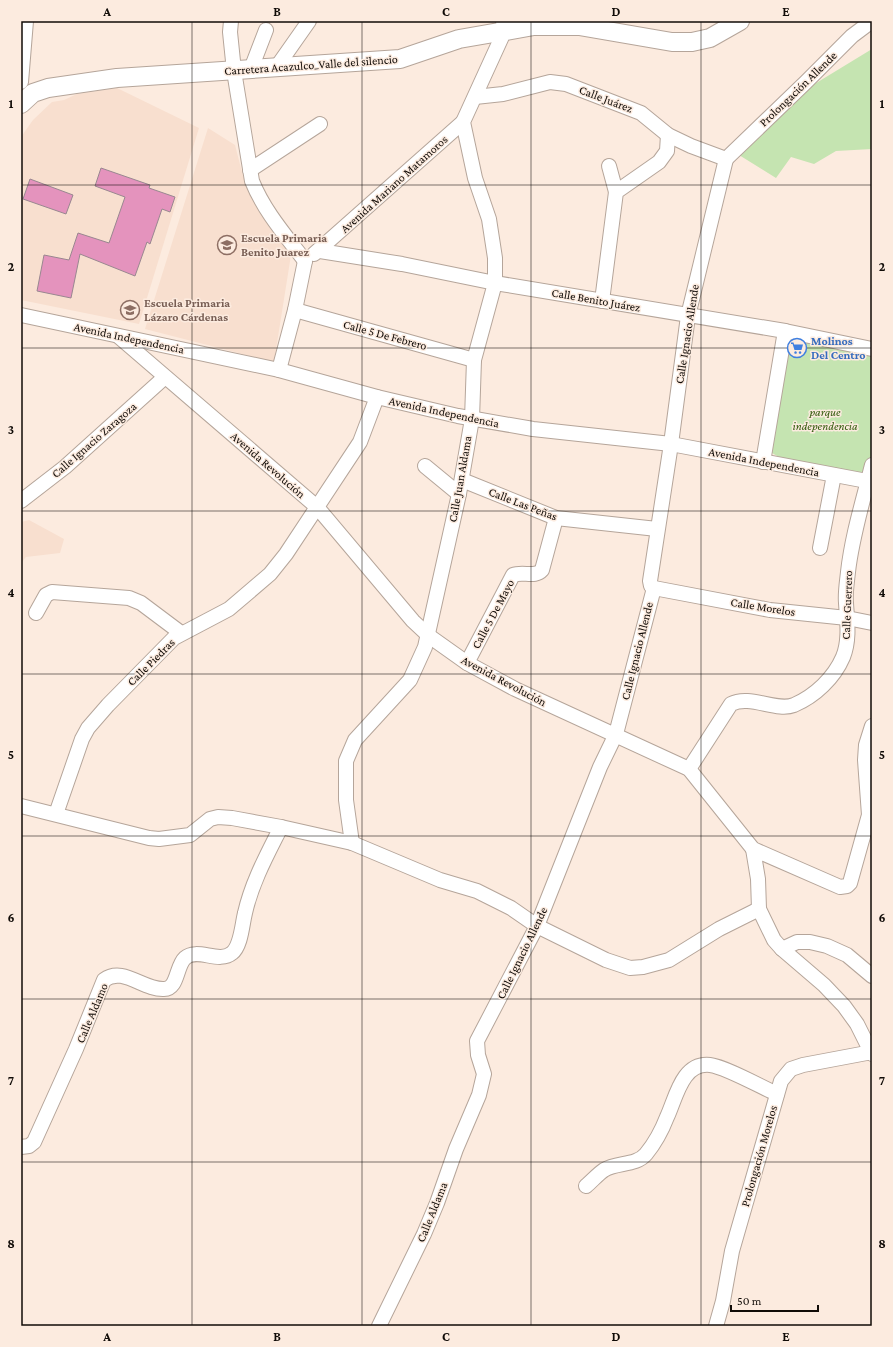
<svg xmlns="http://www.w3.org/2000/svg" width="893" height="1347" viewBox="0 0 893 1347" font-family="'Crimson Pro',serif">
  <rect width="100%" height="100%" fill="#fcebdf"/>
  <g fill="#f8dfcf">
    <polygon points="117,88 199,128 139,324 21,300 21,137 33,120 52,102 64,100 77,94"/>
    <polygon points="208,128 235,145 243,176 256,206 291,255 274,362 145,329"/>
    <polygon points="29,520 64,539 60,553 26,557 21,563 21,522"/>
  </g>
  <g fill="#c5e4b1">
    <polygon points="872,49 872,149 836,151 814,164 791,157 776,178 739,155 808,88"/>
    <polygon points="788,338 872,356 872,455 867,477 791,464 772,453"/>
  </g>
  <g fill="#e493bd" stroke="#998790">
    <polygon points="101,168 150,185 149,188 175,197 170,212 162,209 150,244 147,242 135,276 80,254 71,298 37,291 44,255 69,260 78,233 109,243 125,197 95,186"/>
    <polygon points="30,179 73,195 66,214 23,199"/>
  </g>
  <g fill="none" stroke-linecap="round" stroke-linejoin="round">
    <defs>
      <g id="minor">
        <path d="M231 21 230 32 234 71 252 181C264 211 286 236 305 261"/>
        <polyline points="276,68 309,21"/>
        <polyline points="251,69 266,30"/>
        <polyline points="21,82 26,21"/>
        <polyline points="475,97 503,94 550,82 566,84 641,113 668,135 691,146 726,159"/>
        <polyline points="726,159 806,82 852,36 872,21"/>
        <polyline points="609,166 616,192"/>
        <polyline points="250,170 320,124"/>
        <polyline points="320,251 402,264 495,283 785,331 872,349"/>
        <polyline points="314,254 463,122"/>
        <polyline points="602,301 616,192 659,162 667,151 668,135"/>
        <polyline points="295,310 474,360"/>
        <polyline points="21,315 279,370 377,397 458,416 533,429 671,444 872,482"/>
        <polyline points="118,336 317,507 413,621 429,636 467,663 515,689 689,769 753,849 840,887 847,886 850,883 869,815 865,760 866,745 872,726"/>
        <polyline points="279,370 295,310 305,261"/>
        <polyline points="763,462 785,331"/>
        <polyline points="425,466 459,494"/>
        <polyline points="462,480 556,518 657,529"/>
        <polyline points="21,501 65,467 165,377"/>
        <polyline points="820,548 834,475"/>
        <polyline points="654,588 651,586 650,581 671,444 688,316 726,159"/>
        <polyline points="654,588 770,610 847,618 872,623"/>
        <polyline points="36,613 46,595 52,592 129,598 141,603 181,633"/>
        <path d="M467 663 513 575C523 571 535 578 542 570L556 518"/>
        <path d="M689 769 731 704C750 694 776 712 794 705 815 696 834 678 843 657 850 640 847 620 846 603 845 593 847 582 848 572 852 536 863 501 872 465"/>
        <polyline points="21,806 149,838 159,839 190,835 210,819 218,817 232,818 281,827 352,843 440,880 477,891 511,908 537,926 606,960 630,968 643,967 669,960 719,929 759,909"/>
        <polyline points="56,814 82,739 88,728 108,705 174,638 229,609 270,574 286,554 360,442 377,397"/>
        <polyline points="352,843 346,800 346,761 355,740 410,680 425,647 459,494 472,419 474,360 495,283 495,258 489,219 475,178 463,122 505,30 503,21"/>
        <polyline points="753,849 758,879 759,909 774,940 782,949 824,985 844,1006 857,1024 872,1054"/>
        <polyline points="782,949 797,942 810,942 827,946 847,955 872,976"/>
        <path d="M21 1147 29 1146 34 1142 76 1049 104 980C123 966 143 990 164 989 178 989 176 966 185 958 197 947 219 964 232 953 241 946 242 925 245 913 252 882 267 855 281 827"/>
        <path d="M586 1186C592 1181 598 1174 604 1170 617 1162 636 1166 646 1154 655 1143 662 1130 667 1117 676 1098 682 1062 710 1065 726 1067 761 1087 777 1094"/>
        <polyline points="379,1326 424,1234 437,1203 456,1149 479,1095 484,1074 478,1055 477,1041 537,926 600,767 616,734 654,588"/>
        <polyline points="716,1326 723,1301 732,1251 781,1081 791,1069 803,1065 872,1052"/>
      </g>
      <polyline id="major" points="21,104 33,93 48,88 117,78 400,59 459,39 534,26 579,26 672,42 692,42 710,38 740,21"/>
    </defs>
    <use href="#minor" stroke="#b5a59a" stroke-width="16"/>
    <use href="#major" stroke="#b5a59a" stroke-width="20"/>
    <use href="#minor" stroke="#fff" stroke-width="14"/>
    <use href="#major" stroke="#fff" stroke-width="18"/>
  </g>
  <path fill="none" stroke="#100b07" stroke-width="1" stroke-opacity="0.55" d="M192 21V1326M362 21V1326M531 21V1326M701 21V1326M21 185H872M21 348H872M21 511H872M21 674H872M21 836H872M21 999H872M21 1162H872"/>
  <defs>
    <symbol id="school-ring" viewBox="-11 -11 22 22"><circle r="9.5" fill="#fcebdf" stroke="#8d6e63" stroke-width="1.5"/><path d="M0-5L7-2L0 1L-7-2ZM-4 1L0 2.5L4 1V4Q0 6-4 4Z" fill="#8d6e63"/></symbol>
    <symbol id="supermarket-ring" viewBox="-11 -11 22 22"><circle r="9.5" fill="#fcebdf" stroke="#3f7fe0" stroke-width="1.5"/><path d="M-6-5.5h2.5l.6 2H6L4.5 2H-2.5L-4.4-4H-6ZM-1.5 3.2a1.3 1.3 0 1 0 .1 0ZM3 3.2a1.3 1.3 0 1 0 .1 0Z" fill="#3f7fe0"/></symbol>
  </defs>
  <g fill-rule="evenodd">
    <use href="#school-ring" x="216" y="234" width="22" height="22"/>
    <use href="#school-ring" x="119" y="299" width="22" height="22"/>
    <use href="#supermarket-ring" x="786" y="337" width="22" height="22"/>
  </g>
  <g text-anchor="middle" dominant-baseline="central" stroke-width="3" stroke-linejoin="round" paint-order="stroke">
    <g font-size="12" fill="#100b07" stroke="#fcebdf">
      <text transform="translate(311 65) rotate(-4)">Carretera Acazulco_Valle del silencio</text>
      <text transform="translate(798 89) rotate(-44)">Prolongación Allende</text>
      <text transform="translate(606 99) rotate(21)">Calle Juárez</text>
      <text transform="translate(394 184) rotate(-42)">Avenida Mariano Matamoros</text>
      <text transform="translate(596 300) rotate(10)">Calle Benito Juárez</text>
      <text transform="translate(687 334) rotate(-81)">Calle Ignacio Allende</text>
      <text transform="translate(385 335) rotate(15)">Calle 5 De Febrero</text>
      <text transform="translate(129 338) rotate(12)">Avenida Independencia</text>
      <text transform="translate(444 412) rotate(12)">Avenida Independencia</text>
      <text transform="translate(94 440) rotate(-41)">Calle Ignacio Zaragoza</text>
      <text transform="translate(764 462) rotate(11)">Avenida Independencia</text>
      <text transform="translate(268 465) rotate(41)">Avenida Revolución</text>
      <text transform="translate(460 479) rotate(-80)">Calle Juan Aldama</text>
      <text transform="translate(523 504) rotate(21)">Calle Las Peñas</text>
      <text transform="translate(847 605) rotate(-88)">Calle Guerrero</text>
      <text transform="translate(763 607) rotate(9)">Calle Morelos</text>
      <text transform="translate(493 614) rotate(-62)">Calle 5 De Mayo</text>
      <text transform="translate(637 651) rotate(-76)">Calle Ignacio Allende</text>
      <text transform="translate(151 662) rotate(-45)">Calle Piedras</text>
      <text transform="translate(504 681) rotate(28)">Avenida Revolución</text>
      <text transform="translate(522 953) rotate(-64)">Calle Ignacio Allende</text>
      <text transform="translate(92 1013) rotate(-67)">Calle Aldamo</text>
      <text transform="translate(759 1156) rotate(-74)">Prolongación Morelos</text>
      <text transform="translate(432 1212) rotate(-68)">Calle Aldama</text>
    </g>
    <g font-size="12" font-weight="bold" fill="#785e54" stroke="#fcebdf" text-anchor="start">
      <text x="241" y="238">Escuela Primaria<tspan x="241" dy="14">Benito Juarez</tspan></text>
      <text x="144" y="303">Escuela Primaria<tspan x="144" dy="14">Lázaro Cárdenas</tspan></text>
    </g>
    <g font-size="12" font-weight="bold" fill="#366cbe" stroke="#fcebdf" text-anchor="start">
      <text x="811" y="341">Molinos<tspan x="811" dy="14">Del Centro</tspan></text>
    </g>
    <g font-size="12" font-style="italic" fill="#31590b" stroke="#fcebdf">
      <text x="825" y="412">parque<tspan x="825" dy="14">independencia</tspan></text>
    </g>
  </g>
  <rect width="893" height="1347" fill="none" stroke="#fcebdf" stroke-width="44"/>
  <path d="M731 1305v6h87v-6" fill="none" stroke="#100b07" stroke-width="2"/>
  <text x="737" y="1305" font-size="12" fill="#100b07" stroke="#fcebdf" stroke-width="3" paint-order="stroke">50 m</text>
  <rect x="22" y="22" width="849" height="1303" fill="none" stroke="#100b07" stroke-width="1.5"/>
  <g font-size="13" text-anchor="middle" font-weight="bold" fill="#100b07">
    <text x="107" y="16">A</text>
    <text x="277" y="16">B</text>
    <text x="446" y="16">C</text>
    <text x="616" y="16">D</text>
    <text x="786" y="16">E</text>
    <text x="11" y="108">1</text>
    <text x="882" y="108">1</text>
    <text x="11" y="271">2</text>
    <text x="882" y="271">2</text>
    <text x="11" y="434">3</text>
    <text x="882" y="434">3</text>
    <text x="11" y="597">4</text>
    <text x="882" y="597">4</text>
    <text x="11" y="759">5</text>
    <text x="882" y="759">5</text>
    <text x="11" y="922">6</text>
    <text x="882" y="922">6</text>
    <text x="11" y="1085">7</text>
    <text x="882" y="1085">7</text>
    <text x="11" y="1248">8</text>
    <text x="882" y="1248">8</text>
    <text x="107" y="1341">A</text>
    <text x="277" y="1341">B</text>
    <text x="446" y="1341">C</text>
    <text x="616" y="1341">D</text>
    <text x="786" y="1341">E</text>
  </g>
</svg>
